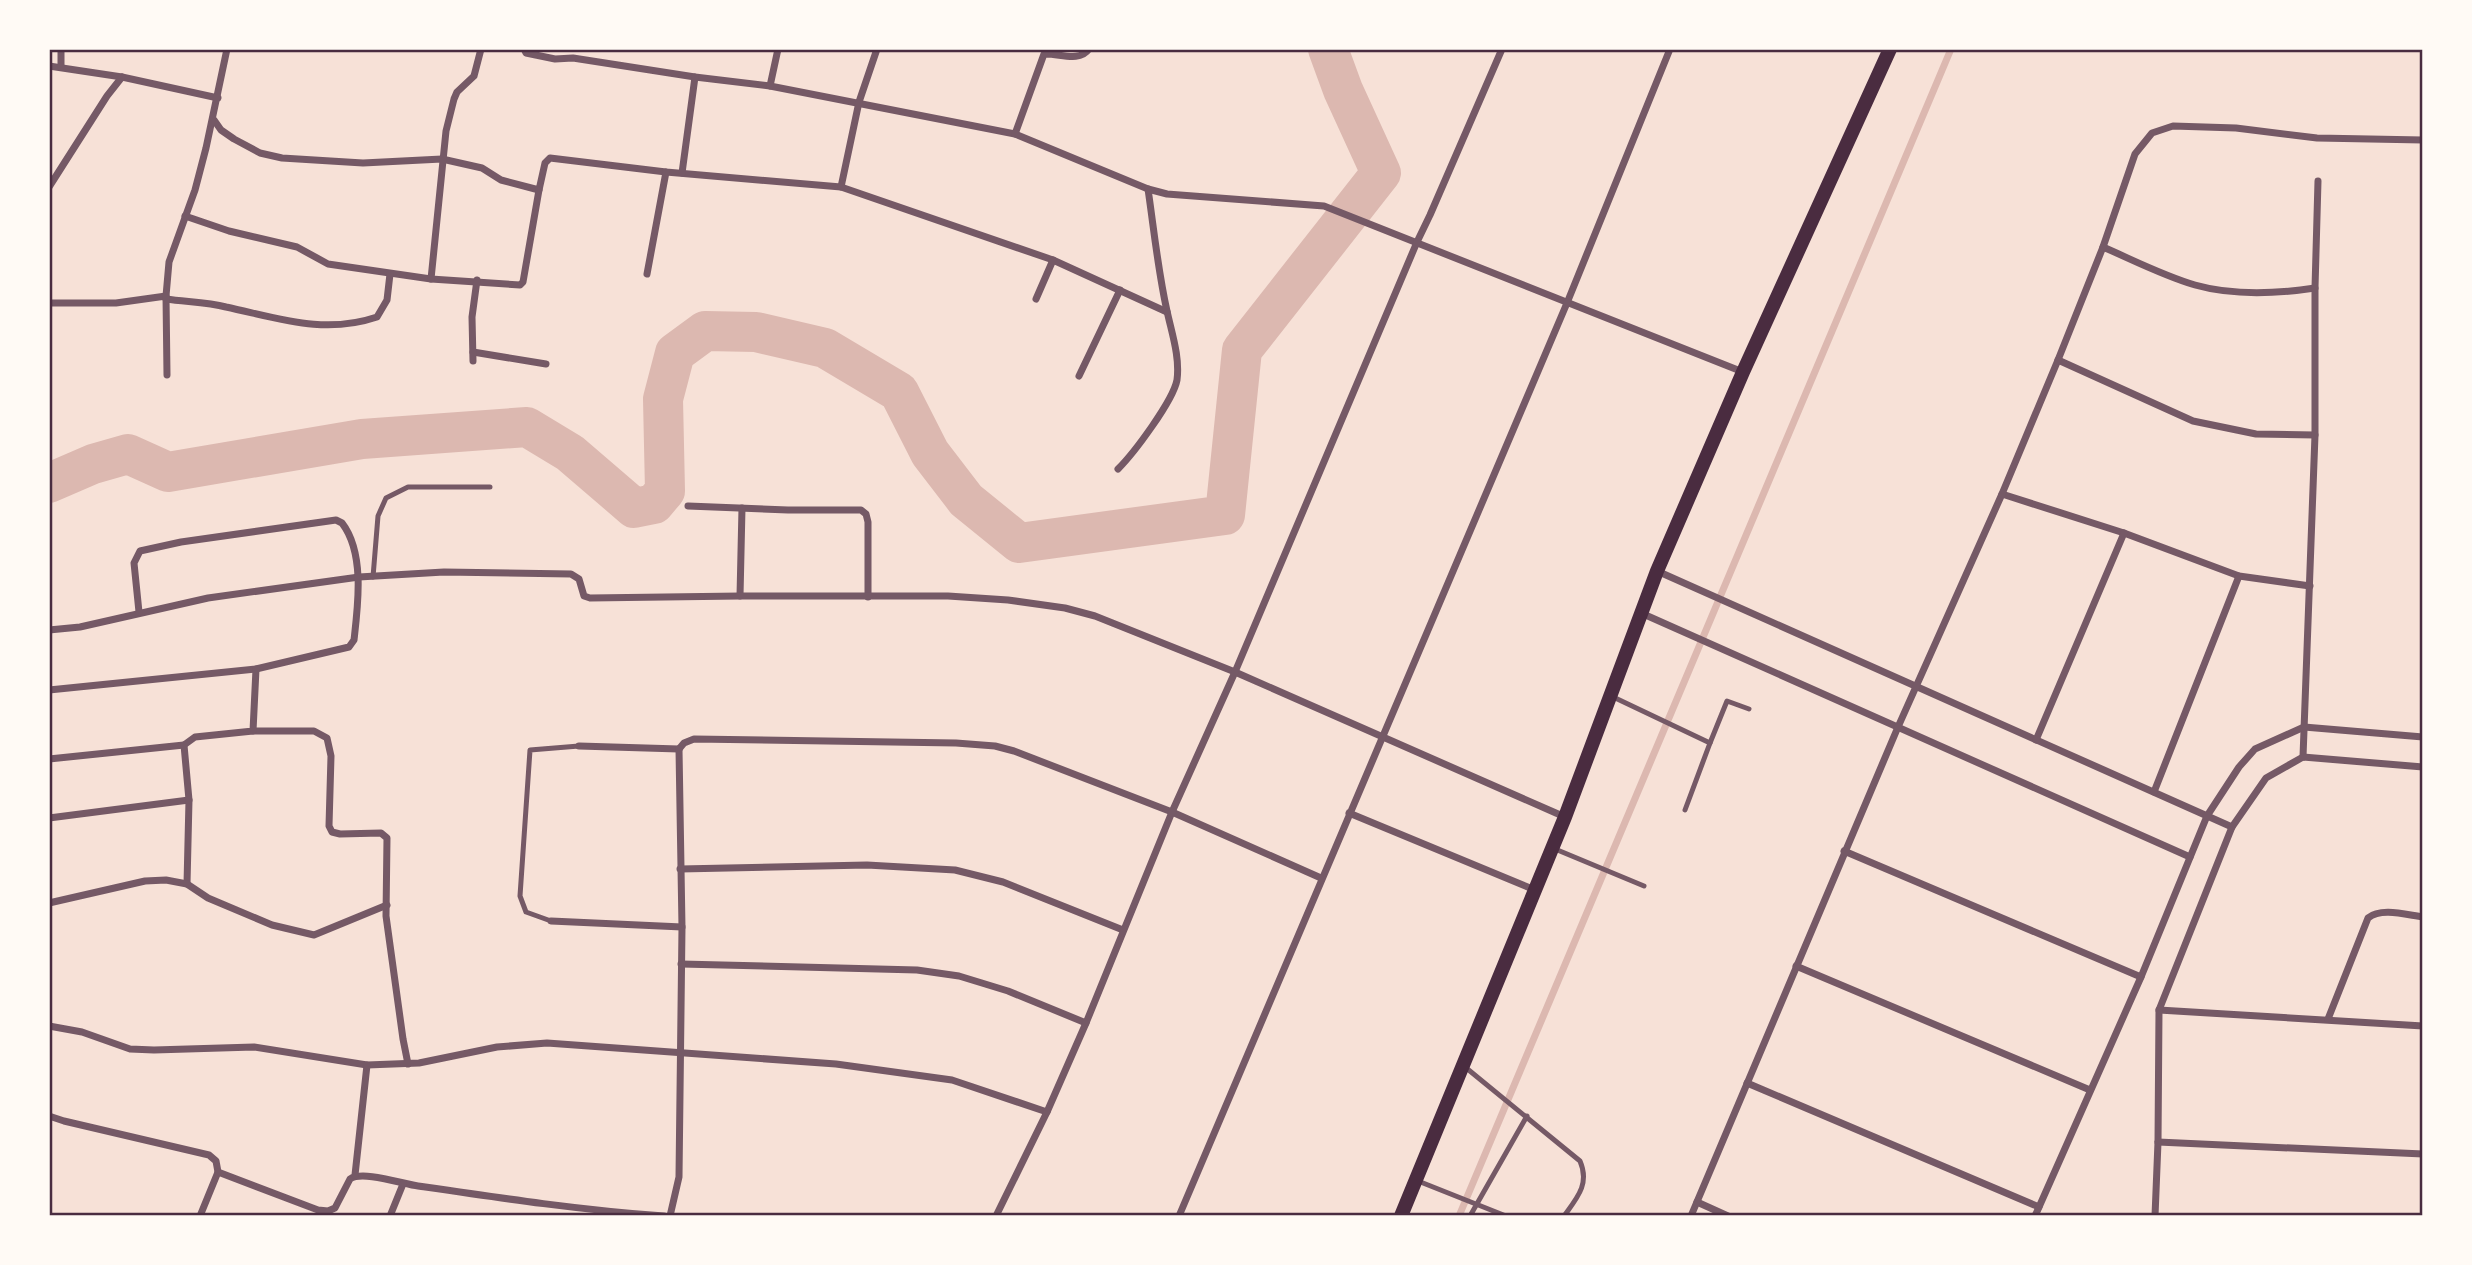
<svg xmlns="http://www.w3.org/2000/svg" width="2472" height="1265" viewBox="0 0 2472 1265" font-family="Karla,sans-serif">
  <rect width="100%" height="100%" fill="#f7e1d7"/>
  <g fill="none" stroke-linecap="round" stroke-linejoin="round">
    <polyline stroke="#dcb8b0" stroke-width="7" points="1459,1216 1951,49"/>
    <polyline stroke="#dcb8b0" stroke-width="40" points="49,483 93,464 128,454 168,472 362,439 527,427 570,453 634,508 654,504 665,491 663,399 675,353 705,331 756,332 825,348 899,392 930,453 966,500 1019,543 1225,515 1242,350 1381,173 1343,90 1328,49"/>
    <g stroke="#755966" stroke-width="5">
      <polyline points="373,577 378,516 386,498 408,487 490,487"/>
      <polyline points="1611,696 1710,743 1685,810"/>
      <polyline points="1710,743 1727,701 1749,709"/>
      <polyline points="1555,849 1644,886"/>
      <polyline points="551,921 526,912 520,896 530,750 579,746"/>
      <path d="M1465 1067 1580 1161C1590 1184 1577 1198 1564 1216"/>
      <polyline points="1418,1181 1506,1216"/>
      <polyline points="1470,1216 1527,1116"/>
    </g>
    <g stroke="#755966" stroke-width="7">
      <polyline points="524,49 526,53 555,59 573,58 695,77 770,86 1015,134 1148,189 1167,194 1324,206 1743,372"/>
      <polyline points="49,66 122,77 218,98"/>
      <polyline points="61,67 61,49"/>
      <polyline points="770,86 778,49"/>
      <polyline points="214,120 221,130 234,139 260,153 282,158 363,163 442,159 482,168 501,180 539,190 545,163 550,158 666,172 841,187 1053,260 1167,312"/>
      <path d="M1015 134 1044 54C1059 53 1079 63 1089 49"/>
      <polyline points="682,173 695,77"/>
      <polyline points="49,187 107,96 122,77"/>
      <polyline points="841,187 859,102 877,49"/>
      <polyline points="185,216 229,231 297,247 328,264 431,279 520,285 523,282 539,190"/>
      <path d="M2103 247C2133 260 2164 276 2195 285 2234 296 2275 294 2315 288"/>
      <polyline points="647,274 666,172"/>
      <polyline points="431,279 446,131 454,99 457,92 474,76 481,49"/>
      <path d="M166 299C186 302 207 302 226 307 278 318 324 335 377 317L387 300 390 274"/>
      <polyline points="1036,299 1053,260"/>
      <polyline points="49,303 116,303 166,296"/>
      <polyline points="473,352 546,364"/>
      <polyline points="2058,360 2193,421 2256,434 2315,435"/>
      <polyline points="473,361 472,317 477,280"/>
      <polyline points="167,375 166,296 169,262 195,190 206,148 227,49"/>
      <polyline points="1079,376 1120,290"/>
      <path d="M1118 469C1134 453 1173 401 1177 380 1180 357 1172 334 1167 311 1158 271 1154 230 1148 189"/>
      <polyline points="2002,494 2124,533 2239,576 2310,586"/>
      <polyline points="688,506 788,510 861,510 866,514 868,522 868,597"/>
      <polyline points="1657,571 2232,827"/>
      <polyline points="740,596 742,508"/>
      <polyline points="1641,613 2190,857"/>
      <polyline points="49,630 80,627 208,598 359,577 444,572 571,574 579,579 584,596 590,598 740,596 948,596 1008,600 1065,608 1095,616 1235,672 1565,817"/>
      <path d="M49 690 256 669 349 647 354 640C358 605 365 553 342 523L336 520 181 542 140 551 134 563 139 612"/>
      <polyline points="253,731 314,731 327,738 331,756 329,826 332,832 340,834 381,833 387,838 386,916 403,1039 408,1064"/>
      <polyline points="2036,740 2124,533"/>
      <polyline points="579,746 679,749"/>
      <polyline points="679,749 684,743 694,739 956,743 995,746 1014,751 1172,812 1321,878"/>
      <polyline points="2303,757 2315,435 2315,288 2318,181"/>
      <polyline points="49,759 184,745"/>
      <polyline points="2154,792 2239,576"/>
      <polyline points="1349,813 1535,890"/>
      <polyline points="49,818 189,800"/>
      <polyline points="1844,851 2141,977"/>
      <polyline points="680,869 867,865 955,870 1003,882 1123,930"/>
      <polyline points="187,884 189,800 184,745 195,737 253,731 256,669"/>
      <polyline points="49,903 145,881 166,880 187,884 208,898 272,925 314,935 387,905"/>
      <polyline points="551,921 682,927"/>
      <polyline points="681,964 917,970 959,976 1008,991 1086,1023"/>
      <polyline points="1796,966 2090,1090"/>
      <polyline points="2159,1010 2423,1026"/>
      <path d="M2328 1019 2368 918C2381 907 2407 915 2423 917"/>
      <polyline points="49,1026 82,1032 130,1049 154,1050 254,1047 367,1065 419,1063 497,1047 547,1043 836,1064 952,1080 1047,1112"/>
      <polyline points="1747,1083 2039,1207"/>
      <path d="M49 1116 64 1121 209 1155 216 1161 218 1172 318 1210 328 1211 335 1208 350 1179C362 1170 403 1184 418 1186 500 1198 581 1210 664 1216"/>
      <polyline points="2158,1142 2423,1154"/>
      <polyline points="355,1175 367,1065"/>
      <polyline points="1697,1202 1728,1216"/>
      <polyline points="200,1216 218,1172"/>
      <polyline points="390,1216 403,1184"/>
      <polyline points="670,1216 679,1177 682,927 679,749"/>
      <polyline points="996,1216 1047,1112 1086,1023 1172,812 1235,672 1417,242 1430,215 1502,49"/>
      <polyline points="1179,1216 1567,303 1670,49"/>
      <polyline points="1691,1216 1898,727 2002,494 2058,360 2103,247 2135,154 2152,133 2173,126 2236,128 2317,138 2423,140"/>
      <polyline points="2035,1216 2141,977 2207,816 2239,767 2255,749 2304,727 2423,737"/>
      <polyline points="2155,1216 2158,1142 2159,1010 2232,827 2266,778 2303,757 2423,767"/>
    </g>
    <polyline stroke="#4a2c40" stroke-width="14" points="1401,1216 1565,817 1657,571 1743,372 1890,49"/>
  </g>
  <rect width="2472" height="1265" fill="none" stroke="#fffaf5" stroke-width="102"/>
  <rect x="51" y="51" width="2370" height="1163" fill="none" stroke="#4a2c40" stroke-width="2.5"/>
</svg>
